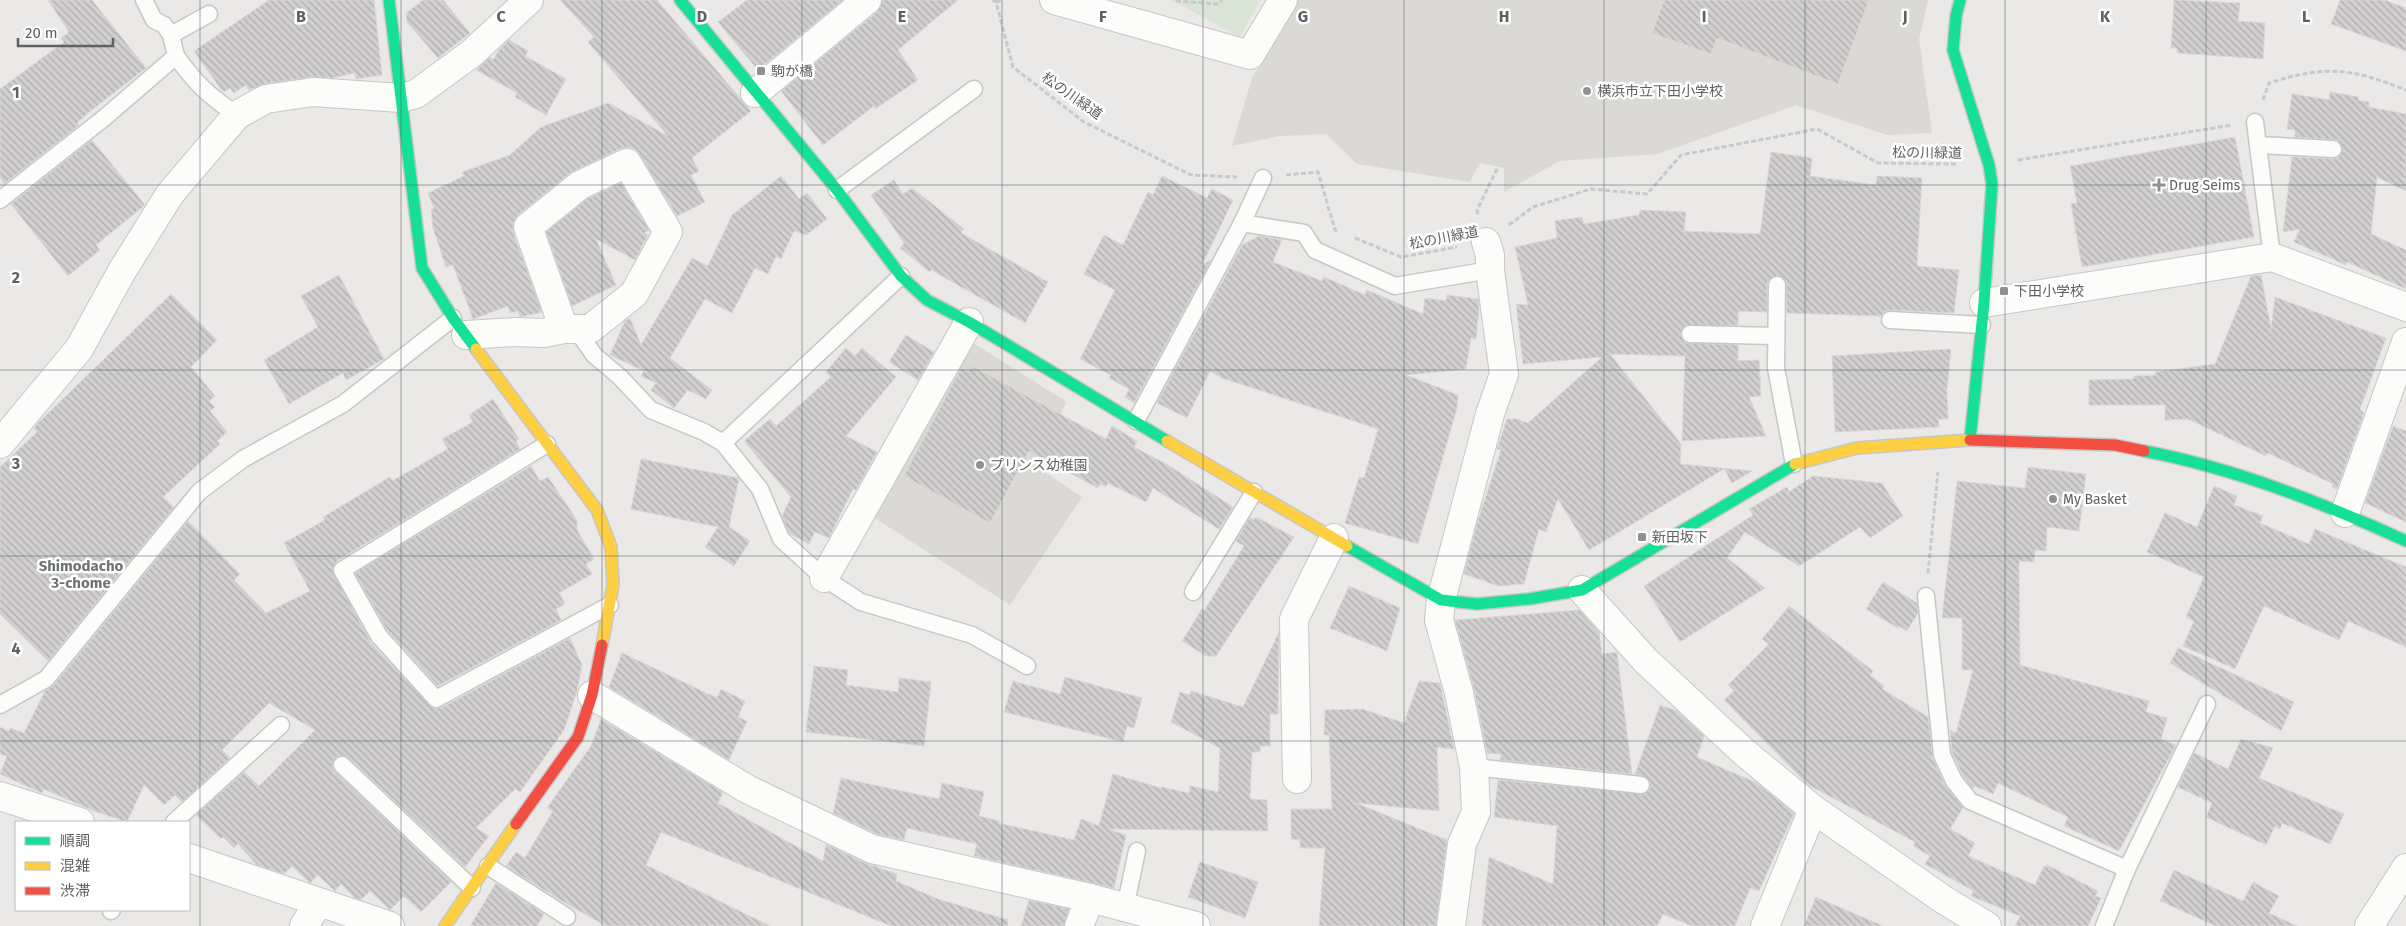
<svg xmlns="http://www.w3.org/2000/svg" width="2406" height="926" viewBox="0 0 2406 926" font-family="'Fira Sans','Noto Sans JP',sans-serif">
  <defs>
    <pattern id="building-back-hatch" width="6" height="6" patternUnits="userSpaceOnUse" patternTransform="scale(1.25)"><rect width="6" height="6" fill="#d2d0cf"/><path d="M-1 5l2 2M0 0l6 6M5-1l2 2" fill="none" stroke="#aeacac"/></pattern>
  </defs>
  <rect width="100%" height="100%" fill="#ebe9e7"/>
  <g fill="#dbd9d5">
    <polygon points="1297,0 1928,0 1919,39 1932,133 1887,135 1796,105 1658,154 1560,161 1504,192 1504,168 1480,163 1470,182 1357,164 1326,134 1280,136 1232,146 1252,78"/>
    <polygon points="970,341 1067,402 1033,464 1082,497 1010,605 873,517"/>
  </g>
  <polygon fill="#d8e5d4" points="1171,0 1260,0 1240,37"/>
  <g fill="url(#building-back-hatch)" stroke="#dad8d6">
    <polygon points="48,0 92,0 146,68 88,113 77,123 79,125 4,184 0,177 0,89 64,42 61,38 69,32"/>
    <polygon points="269,0 374,0 382,75 356,79 355,73 333,78 311,77 264,84 249,90 246,85 234,93 230,88 223,92 194,51"/>
    <polygon points="423,0 443,0 470,33 438,58 407,22 406,13"/>
    <polygon points="560,0 657,0 751,111 692,158 699,171 691,175 705,202 677,216 640,155 635,149 627,147 620,149 570,173 518,215 513,223 513,232 542,312 520,317 518,311 510,313 508,306 473,319 453,265 446,267 433,228 431,210 434,208 428,193 464,176 462,172 510,155 541,127 608,103 668,136 588,42 594,37"/>
    <polygon points="747,0 843,0 758,70 718,22"/>
    <polygon points="882,0 958,0 898,50 918,80 875,109 874,106 823,145 781,91 877,12"/>
    <polygon points="1664,0 1869,0 1838,84 1717,38 1711,54 1652,33"/>
    <polygon points="2174,0 2240,3 2238,21 2265,23 2263,59 2177,53 2177,48 2171,48"/>
    <polygon points="2340,0 2384,0 2406,8 2406,51 2331,24"/>
    <polygon points="509,40 528,51 525,56 566,79 546,115 515,97 517,93 476,70 490,57 493,60 499,50"/>
    <polygon points="2330,92 2359,97 2358,100 2369,102 2369,107 2406,114 2406,191 2377,177 2371,234 2406,250 2406,289 2347,262 2346,265 2294,242 2300,229 2283,232 2292,157 2333,159 2338,158 2343,150 2338,140 2295,137 2295,130 2287,129 2292,94 2329,100"/>
    <polygon points="2235,137 2254,237 2082,267 2071,204 2077,203 2070,166"/>
    <polygon points="92,140 145,205 96,245 100,250 68,276 11,204"/>
    <polygon points="1771,152 1812,158 1810,176 1876,185 1877,176 1922,178 1917,266 1959,270 1954,313 1891,310 1885,311 1881,316 1787,313 1786,281 1777,275 1769,280 1767,284 1767,312 1738,311 1738,325 1685,326 1680,334 1685,343 1738,345 1738,361 1759,360 1761,396 1749,397 1766,436 1682,441 1685,356 1610,354 1681,444 1680,464 1752,471 1732,483 1724,469 1589,550 1558,499 1546,532 1539,529 1524,584 1498,586 1464,574 1478,520 1501,450 1497,449 1507,419 1517,419 1528,423 1602,357 1523,364 1516,304 1528,305 1515,247 1557,238 1555,221 1582,217 1584,224 1639,215 1640,210 1686,212 1684,231 1760,234"/>
    <polygon points="781,176 799,199 807,193 827,219 806,235 794,231 781,259 776,256 768,274 755,268 732,313 705,299 670,358 712,390 706,399 688,390 674,408 651,390 656,383 641,376 644,371 610,355 625,321 630,318 641,345 692,258 708,266 732,215"/>
    <polygon points="1162,176 1207,198 1212,189 1233,200 1202,265 1211,260 1134,403 1125,397 1129,389 1109,378 1111,375 1080,359 1115,290 1084,274 1104,235 1123,245 1148,192 1153,195"/>
    <polygon points="894,180 903,194 912,188 964,229 961,233 1048,282 1025,323 931,270 930,272 900,248 904,243 871,195"/>
    <polygon points="621,183 649,230 644,233 648,235 635,260 596,239 616,285 572,306 546,232 588,198"/>
    <polygon points="1259,236 1282,240 1273,262 1322,281 1324,277 1365,295 1367,290 1423,314 1425,298 1446,301 1447,295 1478,299 1479,309 1476,339 1471,338 1466,369 1406,375 1458,395 1457,408 1418,544 1345,523 1359,477 1364,478 1378,429 1222,378 1210,371 1187,418 1157,403 1242,245"/>
    <polygon points="339,275 384,359 346,380 343,373 289,404 264,360 318,327 301,296"/>
    <polygon points="2261,275 2271,329 2275,297 2386,338 2360,409 2364,413 2337,489 2332,487 2333,484 2268,453 2266,456 2188,419 2165,420 2165,405 2089,405 2089,380 2134,379 2134,376 2156,375 2155,372 2215,364 2251,276"/>
    <polygon points="171,294 217,340 191,367 215,396 209,401 215,407 210,411 227,432 217,441 220,444 163,497 174,507 48,661 0,614 0,467 37,432 34,428 37,424"/>
    <polygon points="906,335 934,352 918,380 889,362"/>
    <polygon points="846,348 855,356 862,348 896,377 846,436 877,452 856,490 853,489 829,538 815,532 809,544 789,533 782,516 791,497 744,441 770,419 776,426 831,377 826,372"/>
    <polygon points="1951,349 1947,390 1948,419 1938,419 1939,427 1835,432 1832,356"/>
    <polygon points="972,366 1106,439 1112,426 1137,441 1134,447 1168,465 1233,507 1219,529 1153,488 1146,502 1108,483 1106,487 1100,484 1098,488 1029,451 990,523 904,476 961,368 968,372"/>
    <polygon points="493,399 519,439 516,441 520,449 337,561 332,570 371,643 433,708 441,708 570,638 582,665 577,691 564,730 520,792 515,789 476,828 489,836 465,867 349,758 340,755 334,759 332,767 335,772 451,882 421,912 404,896 390,910 370,891 361,900 355,898 341,884 335,891 318,875 310,883 292,866 284,874 257,865 238,844 234,848 223,837 221,839 196,815 244,772 259,786 315,730 269,703 222,750 230,758 182,802 175,795 164,805 144,785 127,822 94,811 44,789 42,793 0,774 7,756 0,754 0,727 9,731 10,728 24,733 45,691 54,685 188,521 240,574 234,580 266,613 310,591 284,543 325,520 323,517 390,477 392,481 448,449 442,439 473,422 469,415"/>
    <polygon points="2393,426 2406,431 2406,522 2365,503"/>
    <polygon points="641,459 739,478 729,527 750,541 734,566 705,547 718,527 631,509"/>
    <polygon points="531,466 540,481 548,477 577,520 577,530 594,559 586,564 592,574 559,593 565,604 556,609 561,620 438,686 387,630 355,573"/>
    <polygon points="2028,467 2086,474 2079,531 2047,527 2046,551 2035,550 2034,562 2019,561 2020,665 2149,701 2146,712 2167,718 2161,739 2176,745 2119,851 2064,826 2068,817 1998,783 1993,794 1974,786 1973,789 1963,776 1952,752 1950,730 1956,733 1973,670 1962,670 1962,618 1942,618 1957,481 2025,488"/>
    <polygon points="1813,476 1882,483 1903,516 1870,538 1860,527 1799,566 1745,532 1727,558 1765,588 1680,642 1644,586 1753,515 1749,509 1787,487 1789,492"/>
    <polygon points="2214,486 2237,496 2234,505 2263,516 2260,523 2309,544 2315,529 2406,567 2406,647 2348,621 2339,640 2264,606 2235,669 2183,646 2194,621 2186,617 2204,577 2147,552 2165,513 2197,527"/>
    <polygon points="1250,517 1254,520 1256,517 1294,537 1216,656 1206,656 1182,641 1202,609 1204,611 1244,546 1236,541"/>
    <polygon points="1883,582 1917,603 1918,613 1907,631 1899,626 1898,628 1866,609"/>
    <polygon points="1349,586 1400,608 1387,651 1330,628"/>
    <polygon points="1789,606 1873,671 1870,675 1884,686 1882,689 1928,717 1933,759 1945,785 1963,808 1950,829 1975,843 1968,856 2035,885 2044,866 2046,867 2047,865 2098,891 2095,896 2101,898 2088,926 2015,926 2020,916 1971,896 1974,891 1925,864 1930,856 1913,846 1915,842 1807,784 1724,700 1734,691 1728,685 1769,644 1762,639"/>
    <polygon points="1579,610 1599,632 1602,654 1617,652 1632,774 1500,760 1501,754 1487,753 1474,689 1455,620"/>
    <polygon points="1279,632 1278,714 1270,714 1270,746 1260,746 1260,752 1252,752 1250,799 1267,800 1268,831 1108,829 1126,835 1114,888 974,856 977,844 907,828 904,840 877,834 833,813 841,778 939,799 942,783 984,792 979,816 999,821 998,823 1074,840 1081,819 1099,826 1113,774 1161,788 1161,787 1189,793 1190,786 1218,792 1220,748 1171,722 1180,692 1190,695 1191,691 1243,707"/>
    <polygon points="2178,648 2294,702 2281,731 2170,663"/>
    <polygon points="622,653 717,698 721,689 745,701 738,717 747,721 729,760 609,687"/>
    <polygon points="814,666 848,670 846,685 898,692 899,678 931,682 924,746 806,732"/>
    <polygon points="1065,677 1142,698 1134,728 1127,726 1123,742 1004,712 1013,681 1060,694"/>
    <polygon points="1419,681 1440,683 1454,749 1437,747 1439,811 1356,803 1447,840 1436,926 1319,926 1325,848 1300,848 1300,840 1291,839 1291,809 1332,809 1329,735 1324,735 1325,710 1362,709 1404,723"/>
    <polygon points="1660,705 1677,711 1704,736 1697,757 1757,783 1794,813 1759,891 1750,888 1735,926 1692,926 1663,914 1657,926 1482,926 1489,857 1553,884 1557,826 1494,817 1498,780 1645,794 1651,787 1650,781 1646,777 1635,774"/>
    <polygon points="601,719 723,792 718,803 823,861 826,844 865,863 897,874 896,881 938,899 1008,920 1007,926 891,926 661,832 646,865 770,926 606,926 560,900 506,866 516,852 525,858 553,811 547,808 591,746"/>
    <polygon points="2241,739 2273,748 2259,778 2344,814 2330,844 2282,823 2280,829 2275,826 2266,845 2206,817 2212,803 2178,787 2194,753 2228,769"/>
    <polygon points="1200,862 1258,882 1245,918 1188,897"/>
    <polygon points="2174,870 2243,901 2253,882 2279,896 2269,913 2297,926 2216,926 2160,901"/>
    <polygon points="496,883 544,914 537,926 470,926"/>
    <polygon points="1816,897 1883,926 1804,926"/>
    <polygon points="1029,900 1069,909 1064,926 1021,926"/>
  </g>
  <g fill="none" stroke-linecap="round" stroke-linejoin="round">
    <defs>
      <g id="lane">
        <polyline points="144,0 154,20 164,25 171,35 176,56"/>
        <polyline points="171,35 209,14"/>
        <polyline points="2255,122 2272,257"/>
        <polyline points="2258,145 2333,149"/>
        <polyline points="837,190 974,89"/>
        <path d="M0 200 104 118 176 56C196 84 209 96 237 115"/>
        <polyline points="1242,223 1304,233 1315,250 1395,286 1490,270"/>
        <polyline points="1777,285 1776,368 1794,464"/>
        <polyline points="1890,320 1982,325"/>
        <polyline points="576,329 594,355 620,377 651,410 704,432 723,443 760,489 781,539 824,578 861,602 972,635 1027,666"/>
        <polyline points="1690,334 1776,336"/>
        <polyline points="1136,421 1242,223 1263,178"/>
        <polyline points="723,443 901,276"/>
        <polyline points="547,444 342,570 379,636 436,699 610,605"/>
        <polyline points="1193,592 1254,492"/>
        <polyline points="1926,596 1942,755 1954,781 1970,801 2127,869"/>
        <polyline points="0,705 46,679 199,492 243,459 343,404 453,318"/>
        <polyline points="342,765 472,888"/>
        <polyline points="1474,767 1641,785"/>
        <polyline points="174,822 281,725"/>
        <polyline points="488,866 567,917"/>
        <polyline points="1125,908 1137,851"/>
        <polyline points="111,911 112,910"/>
        <polyline points="2104,926 2127,869 2207,704"/>
      </g>
      <g id="street">
        <polyline points="1054,0 1250,55 1283,0"/>
        <polyline points="755,93 867,0"/>
        <polyline points="1984,303 2272,257 2406,307"/>
        <polyline points="466,335 515,332 544,333 564,329 590,329 634,294 668,232 627,163 580,185 528,227 564,329"/>
        <polyline points="0,444 79,349 122,271 170,194 237,115 266,99 313,92 401,98 416,94 472,53 529,0"/>
        <polyline points="2345,513 2406,342"/>
        <polyline points="824,578 969,322"/>
        <polyline points="1582,590 1646,661 1745,753 1813,809 1944,900 1987,926"/>
        <polyline points="592,695 747,789 872,849 1090,898 1196,926"/>
        <polyline points="1297,779 1294,619 1334,538"/>
        <polyline points="0,796 80,822"/>
        <polyline points="189,858 390,926"/>
        <polyline points="304,926 318,903"/>
        <polyline points="1079,926 1090,898"/>
        <polyline points="1451,926 1462,844 1476,812 1474,767 1459,693 1439,620 1441,600 1490,414 1504,374 1490,270 1490,255 1486,242"/>
        <polyline points="1765,926 1813,809"/>
        <polyline points="2369,926 2406,868"/>
      </g>
      <g id="fast">
        <polyline points="389,0 422,268 453,318 476,349"/>
        <polyline points="680,0 837,190 901,276 927,300 969,322 1167,441"/>
        <polyline points="1960,0 1956,16 1953,50 1989,165 1992,184 1984,303 1970,440"/>
        <path d="M2144 451C2234 468 2323 503 2406 541"/>
        <polyline points="1347,546 1441,600 1477,604 1529,599 1582,590 1795,464"/>
      </g>
      <g id="slow">
        <polyline points="476,349 597,510 611,547 613,585 602,645"/>
        <polyline points="1167,441 1347,546"/>
        <polyline points="1795,464 1857,448 1970,440"/>
        <polyline points="445,926 516,824"/>
      </g>
      <g id="jam">
        <polyline points="1970,440 2115,445 2144,451"/>
        <polyline points="516,824 578,737 592,695 602,645"/>
      </g>
    </defs>
    <use href="#lane" stroke="#c8c7c6" stroke-width="19"/>
    <use href="#street" stroke="#c8c7c6" stroke-width="30"/>
    <use href="#fast" stroke="#c7c7c7" stroke-width="14"/>
    <use href="#slow" stroke="#c7c7c7" stroke-width="14"/>
    <use href="#jam" stroke="#c7c7c7" stroke-width="14"/>
    <g stroke="#c7cac8" stroke-width="3" stroke-dasharray="5 2.5" stroke-linecap="butt">
      <polyline points="992,0 996,2 1013,67 1084,122 1191,175 1237,177"/>
      <polyline points="1176,1 1218,4 1222,0"/>
      <polyline points="996,2 1003,0"/>
      <path d="M2263 100 2269 83C2326 65 2351 68 2406 90"/>
      <polyline points="2018,160 2232,125"/>
      <polyline points="1286,175 1318,172 1335,230 1338,231"/>
      <polyline points="1478,214 1477,210 1498,167"/>
      <polyline points="1509,225 1533,207 1591,189 1647,194 1681,155 1817,129 1878,163 1957,164"/>
      <polyline points="1355,238 1401,257 1457,247"/>
      <polyline points="1928,573 1938,472"/>
    </g>
    <use href="#lane" stroke="#fcfcfb" stroke-width="16"/>
    <use href="#street" stroke="#fcfcfb" stroke-width="28"/>
    <use href="#fast" stroke="#16e098" stroke-width="11"/>
    <use href="#slow" stroke="#ffcf43" stroke-width="11"/>
    <use href="#jam" stroke="#f24e42" stroke-width="11"/>
  </g>
  <path fill="none" stroke="#5d6163" stroke-width="1" stroke-opacity="0.55" d="M200 0V926M401 0V926M602 0V926M802 0V926M1002 0V926M1203 0V926M1404 0V926M1604 0V926M1805 0V926M2005 0V926M2206 0V926M0 185H2406M0 370H2406M0 556H2406M0 741H2406"/>
  <g fill="#8f9191" stroke="#fff" stroke-width="2">
    <rect x="756" y="66" width="10" height="10" rx="2.5"/>
    <circle cx="1587" cy="91" r="5"/>
    <path d="M2156.5 177.5h5v5h5v5h-5v5h-5v-5h-5v-5h5z"/>
    <rect x="1999" y="286" width="10" height="10" rx="2.5"/>
    <circle cx="980" cy="465" r="5"/>
    <circle cx="2053" cy="499" r="5"/>
    <rect x="1637" y="532" width="10" height="10" rx="2.5"/>
  </g>
  <g text-anchor="middle" dominant-baseline="central" stroke-width="5" stroke-linejoin="round" paint-order="stroke">
    <g font-size="14" fill="#5d6163" stroke="#fff" text-anchor="start">
      <text x="771" y="71">駒が橋</text>
      <text x="1597" y="91">横浜市立下田小学校</text>
      <text x="2169" y="185">Drug Seims</text>
      <text x="2014" y="291">下田小学校</text>
      <text x="990" y="465">プリンス幼稚園</text>
      <text x="2063" y="499">My Basket</text>
      <text x="1652" y="537">新田坂下</text>
    </g>
    <g font-size="14" fill="#5d6163" stroke="#fff">
      <text transform="translate(1072 96) rotate(35)">松の川緑道</text>
      <text transform="translate(1927 153) rotate(1)">松の川緑道</text>
      <text transform="translate(1444 238) rotate(-11)">松の川緑道</text>
    </g>
    <g font-size="15" font-weight="bold" fill="#6e7375" stroke="#fff">
      <text x="81" y="566">Shimodacho<tspan x="81" dy="17">3-chome</tspan></text>
    </g>
  </g>
  <g font-size="16" text-anchor="middle" font-weight="bold" fill="#5d6163" stroke="#fff" stroke-width="5" stroke-linejoin="round" paint-order="stroke">
    <text x="301" y="22">B</text>
    <text x="501" y="22">C</text>
    <text x="702" y="22">D</text>
    <text x="902" y="22">E</text>
    <text x="1103" y="22">F</text>
    <text x="1303" y="22">G</text>
    <text x="1504" y="22">H</text>
    <text x="1704" y="22">I</text>
    <text x="1905" y="22">J</text>
    <text x="2105" y="22">K</text>
    <text x="2306" y="22">L</text>
    <text x="16" y="98">1</text>
    <text x="16" y="283">2</text>
    <text x="16" y="469">3</text>
    <text x="16" y="654">4</text>
  </g>
  <rect x="15" y="821" width="175" height="90" fill="#ffffff" stroke="#bec0c1"/>
  <rect x="25" y="837" width="25" height="8" fill="#16e098" stroke="#bec0c1"/>
  <text x="60" y="846" font-size="15" fill="#5d6163">順調</text>
  <rect x="25" y="862" width="25" height="8" fill="#ffcf43" stroke="#bec0c1"/>
  <text x="60" y="871" font-size="15" fill="#5d6163">混雑</text>
  <rect x="25" y="887" width="25" height="8" fill="#f24e42" stroke="#bec0c1"/>
  <text x="60" y="896" font-size="15" fill="#5d6163">渋滞</text>
  <path d="M18 38v8h95v-8" fill="none" stroke="#5d6163" stroke-width="2.5"/>
  <text x="25" y="38" font-size="15" fill="#5d6163" stroke="#ffffff" stroke-width="4" paint-order="stroke">20 m</text>
</svg>
